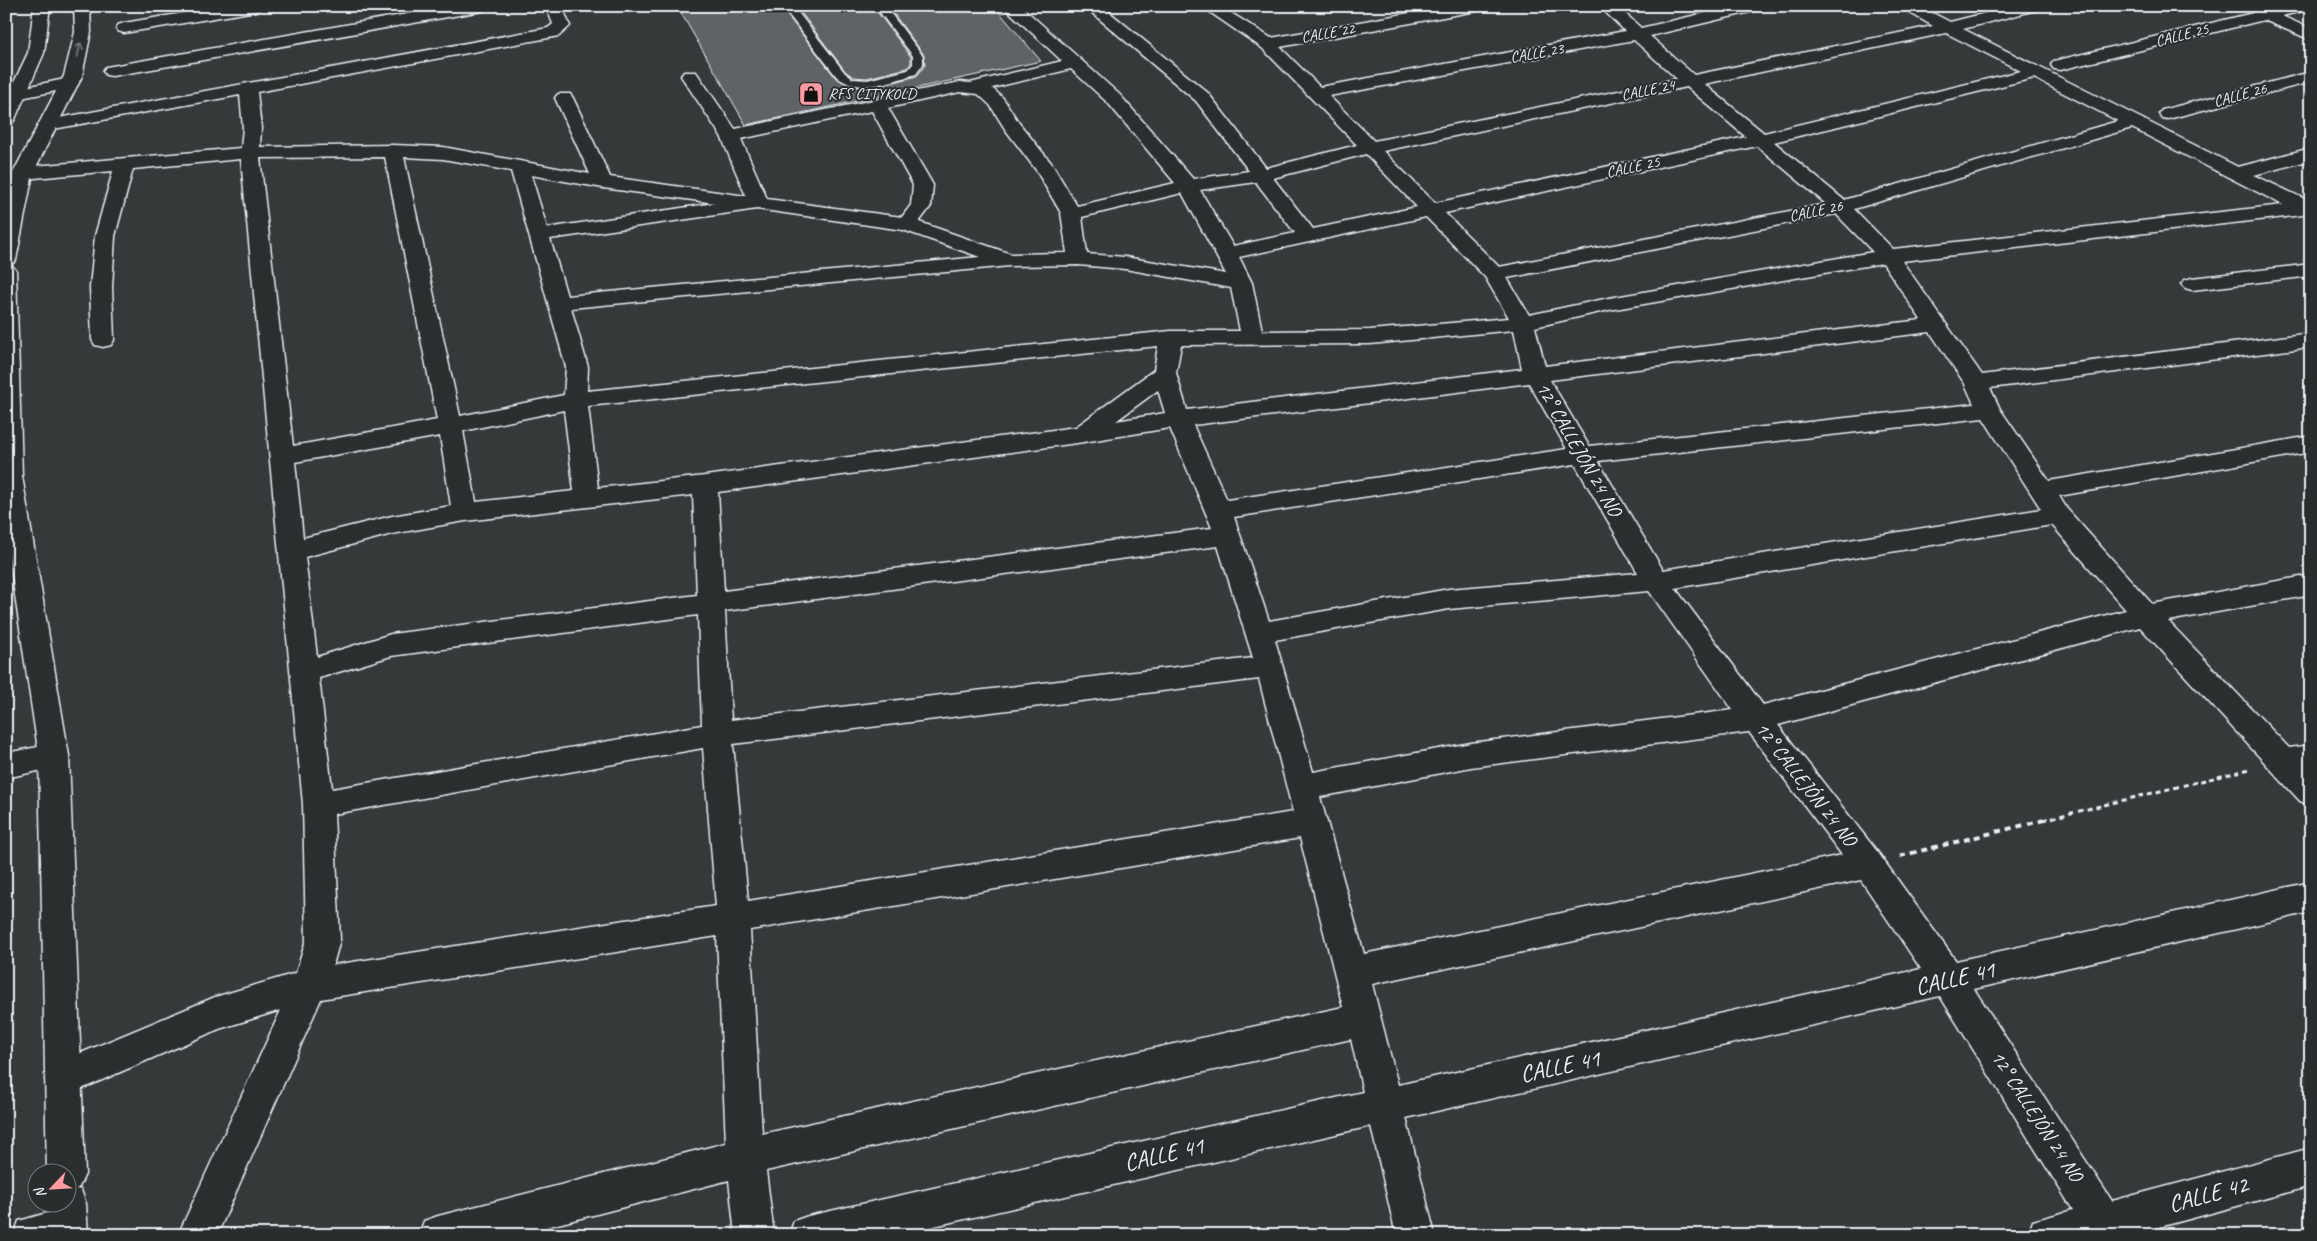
<svg xmlns="http://www.w3.org/2000/svg" width="2317" height="1241" viewBox="0 0 2317 1241" font-family="Caveat,sans-serif">
  <rect width="100%" height="100%" fill="#35393a"/>
  <filter id="ink" filterUnits="userSpaceOnUse"><feTurbulence type="fractalNoise" baseFrequency=".02" numOctaves="2"/><feDisplacementMap in="SourceGraphic" scale="10" xChannelSelector="R" yChannelSelector="G"/><feConvolveMatrix kernelMatrix="1 2 1 2 8 2 1 2 1" color-interpolation-filters="sRGB"/></filter>
  <g filter="url(#ink)">
    <g fill="#5f6365" stroke="#e8f1f8">
      <polygon points="677,6 780,6 836,78 855,87 876,87 917,76 925,65 924,55 888,6 994,6 1041,61 746,125"/>
      <polygon points="796,6 873,6 911,57 911,63 907,68 867,78 854,77 846,72"/>
    </g>
    <g fill="none" stroke-linecap="round" stroke-linejoin="round">
      <defs>
        <path id="service" d="M782 6H793L845 73 853 79 867 80 908 70 913 64V56L875 6H885L923 56V64L916 74C891 81 860 95 837 77Z"/>
        <g id="minor">
          <polygon points="225,6 264,6 256,11 124,33 118,31 116,28 118,25 124,23"/>
          <polygon points="453,6 490,6 482,11 112,76 106,75 103,71 106,67 112,66"/>
          <path d="M546 6H562L570 26 559 36 257 92 261 128 260 147 393 145 443 147 590 174 555 98 558 94H570L573 98 610 177 746 196 721 136 681 76 684 72H696L735 129 960 82 970 83 1062 61 1003 6H1021L1120 95 1193 179 1249 171 1196 101 1084 6H1102L1208 93 1266 168 1357 145 1262 48 1201 6H1220L1271 38 1448 6H1484L1476 11 1280 47 1320 87 1625 31 1599 6H1617L1641 28 1735 6H1765L1763 9 1650 36 1694 75 1933 26 1898 6H1919L1950 22 2014 6H2042L2040 9 1963 29 2238 167 2311 148V160L2254 175 2311 202V214L1902 261 1982 375 2311 333V347L1990 388 2000 409 2049 481 2311 436V452L2059 496 2067 509 2152 604 2311 575V595L2168 621 2289 748 2311 745V805L2300 801 2140 627 1778 725 1879 854 1956 961 2311 882V912L1974 989 2112 1201 2311 1148V1186L2130 1235H2028L2033 1221 2073 1210 1940 996 1406 1118 1435 1235H1396L1371 1126 895 1235H789L794 1221 808 1216 1363 1092 1351 1039 766 1171 774 1235H735L729 1180 515 1235H419L424 1221 438 1216 726 1143 717 936 321 999 217 1235H178L281 1010 219 1029 63 1097 50 1092 45 1079 50 1066 215 997 296 973 306 940 303 804 241 159 133 169 115 236 112 287 114 340 111 345 103 347 95 345 92 340 90 287 95 236 113 171 23 179 16 177 13 173 16 169 23 167 241 148 243 128 240 95 48 130 42 129 39 125 42 121 48 120 548 28 553 24ZM1946 33 2021 71 1764 133 1704 84ZM1634 40 1677 79 1374 141 1329 96ZM1071 69 1108 103 1175 183 1077 206 1052 164 1019 123 1003 98 992 88ZM2034 78 2118 121 1844 200 1774 142ZM1687 87 1746 137 1435 203 1383 151ZM960 92 978 94 990 105 1005 129 1036 170 1061 213 1067 253 1011 254 919 222 931 206 933 185 888 108ZM872 111 913 185 911 205 902 217 767 199 741 139ZM2132 128 2283 205 1893 249 1854 209ZM1757 146 1826 204 1499 267 1445 213ZM1366 154 1417 207 1313 229 1273 178ZM385 157 437 420 293 446 260 158ZM404 157 443 159 511 171 566 367 564 395 460 416ZM531 175 603 188 715 203 547 228ZM1256 182 1295 233 1233 246 1200 190ZM1182 193 1226 274 1125 257 1087 254 1082 217ZM757 209 903 230 980 257 567 296 550 239ZM1836 214 1873 252 1609 298 1529 315 1507 278ZM1426 217 1485 277 1509 318 1370 330 1262 331 1252 283 1239 257ZM1883 263 1921 320 1545 366 1535 327 1609 310ZM1078 265 1125 269 1231 288 1240 331H1171L587 391 588 367 571 308 1009 266ZM1514 330 1522 369 1187 410 1176 373 1181 345 1370 344ZM1930 332 1965 384 1974 404 1589 446 1550 380ZM1158 346 1154 370 1076 427 705 476 598 488 588 406ZM1529 383 1567 449 1227 500 1193 425ZM1158 390 1165 413 1116 421ZM564 410 574 491 476 502 463 431ZM1983 418 2041 509 1663 570 1598 461ZM1170 428 1212 528 724 591 718 492 1077 443ZM440 436 451 506 392 516 303 538 295 462ZM1575 464 1638 573 1449 589 1269 621 1234 517ZM693 495 697 595 391 634 317 657 305 557 392 534 465 521ZM2052 525 2126 610 1763 705 1675 588ZM1218 546 1253 658 731 720 725 611ZM1649 591 1733 710 1471 743 1313 772 1275 640 1449 609ZM698 615 702 725 332 789 319 678 391 656ZM1259 679 1293 812 748 901 733 744ZM1749 732 1842 855 1364 954 1320 797 1471 767ZM703 748 716 906 333 965 340 940 334 814ZM1300 838 1343 1007 762 1134 750 930ZM1861 880 1921 969 1398 1085 1372 984Z"/>
          <polygon points="2283,6 2311,6 2310,9 2282,16 2311,29 2311,40 2264,20 2060,70 2054,69 2051,65 2054,61 2253,13 2255,10 2268,10"/>
          <polygon points="2311,72 2311,82 2168,119 2162,118 2159,114 2162,110"/>
          <polygon points="70,78 76,79 79,83 76,87 6,101 6,91"/>
          <polygon points="2311,264 2311,276 2192,290 2185,288 2181,284 2185,280 2192,278"/>
          <polygon points="54,744 65,747 69,756 65,765 6,778 6,753"/>
          <polygon points="68,1207 82,1212 87,1226 84,1235 14,1235 19,1221"/>
        </g>
        <g id="tertiary">
          <polygon points="34,6 50,6 44,53 15,119 12,123 6,124 6,99 28,53"/>
          <polygon points="74,6 90,6 91,32 82,76 33,173 16,260 11,265 16,270 22,476 69,756 85,1174 79,1187 76,1189 81,1190 86,1204 88,1235 49,1235 48,1204 68,1204 68,1174 47,1174 39,756 6,535 6,208 13,173 64,76 75,32"/>
        </g>
      </defs>
      <use href="#service" stroke="#e8f1f8" stroke-width="3"/>
      <use href="#minor" stroke="#e8f1f8" stroke-width="3"/>
      <use href="#tertiary" stroke="#e8f1f8" stroke-width="3"/>
      <polyline stroke="#e8f1f8" stroke-width="3" stroke-dasharray="5 4" stroke-linecap="butt" points="2043,820 2250,769"/>
      <polyline stroke="#e8f1f8" stroke-width="4" stroke-dasharray="6 5" stroke-linecap="butt" points="1900,856 2048,819"/>
      <use href="#service" fill="#2a2d2e" fill-rule="evenodd"/>
      <use href="#minor" fill="#2a2d2e" fill-rule="evenodd"/>
      <use href="#tertiary" fill="#2a2d2e" fill-rule="evenodd"/>
    </g>
    <defs><path id="oneway-shaft" d="M-6 0H5M1.5-3L5.5 0L1.5 3" fill="none" stroke-width="1.6" stroke-linecap="round" stroke-linejoin="round" transform="scale(1.25)"/></defs>
    <use stroke="#6c7275" href="#oneway-shaft" transform="translate(79 50) rotate(-77)"/>
  </g>
  <defs>
    <symbol id="shop-square" viewBox="-11 -11 22 22"><rect x="-9" y="-9" width="18" height="18" rx="4" fill="#ff9aa2" stroke="#2a2d2e"/><path d="M-5-2.5h2.3a2.7 3.5 0 0 1 5.4 0H5L5.5 6h-11ZM-1.5-2.5h3a1.5 2.3 0 0 0-3 0Z" fill="#111"/></symbol>
  </defs>
  <g fill-rule="evenodd">
    <use href="#shop-square" x="797" y="80" width="28" height="28"/>
  </g>
  <g text-anchor="middle" dominant-baseline="central" stroke-width="4" stroke-linejoin="round" paint-order="stroke">
    <g font-size="16" fill="#e8f1f8" stroke="#2a2d2e">
      <text transform="translate(1328 33) rotate(-10)">CALLE 22</text>
      <text transform="translate(2182 35) rotate(-14)">CALLE 25</text>
      <text transform="translate(1537 53) rotate(-10)">CALLE 23</text>
      <text transform="translate(1648 90) rotate(-12)">CALLE 24</text>
      <text transform="translate(2240 95) rotate(-15)">CALLE 26</text>
      <text transform="translate(1633 167) rotate(-12)">CALLE 25</text>
      <text transform="translate(1816 211) rotate(-12)">CALLE 26</text>
    </g>
    <g font-size="16" fill="#e8f1f8" stroke="#2a2d2e" text-anchor="start">
      <text x="828" y="94">RFS CITYKOLD</text>
    </g>
    <g font-size="20" fill="#e8f1f8" stroke="#2a2d2e">
      <text transform="translate(1579 449) rotate(60)">12° CALLEJÓN 24 NO</text>
      <text transform="translate(1806 784) rotate(52)">12° CALLEJÓN 24 NO</text>
      <text transform="translate(2037 1116) rotate(57)">12° CALLEJÓN 24 NO</text>
    </g>
    <g font-size="24" fill="#e8f1f8" stroke="#2a2d2e">
      <text transform="translate(1955 978) rotate(-13)">CALLE 41</text>
      <text transform="translate(1560 1066) rotate(-12)">CALLE 41</text>
      <text transform="translate(1164 1154) rotate(-13)">CALLE 41</text>
      <text transform="translate(2208 1194) rotate(-15)">CALLE 42</text>
    </g>
  </g>
  <rect width="2317" height="1241" fill="none" stroke="#2a2d2e" stroke-width="25"/>
  <rect x="12" y="12" width="2292" height="1216" fill="none" stroke="#e8f1f8" stroke-width="2" filter="url(#ink)"/>
  <g transform="translate(52 1188) rotate(245)"><circle r="24" fill="#2a2d2e" stroke="#767b7f"/>
  <path d="M0-4L9 19L0 12L-9 19Z" fill="#ff9aa2"/>
  <text y="-8" font-size="14" font-weight="bold" text-anchor="middle" fill="#e8f1f8">N</text>
  </g>
</svg>
